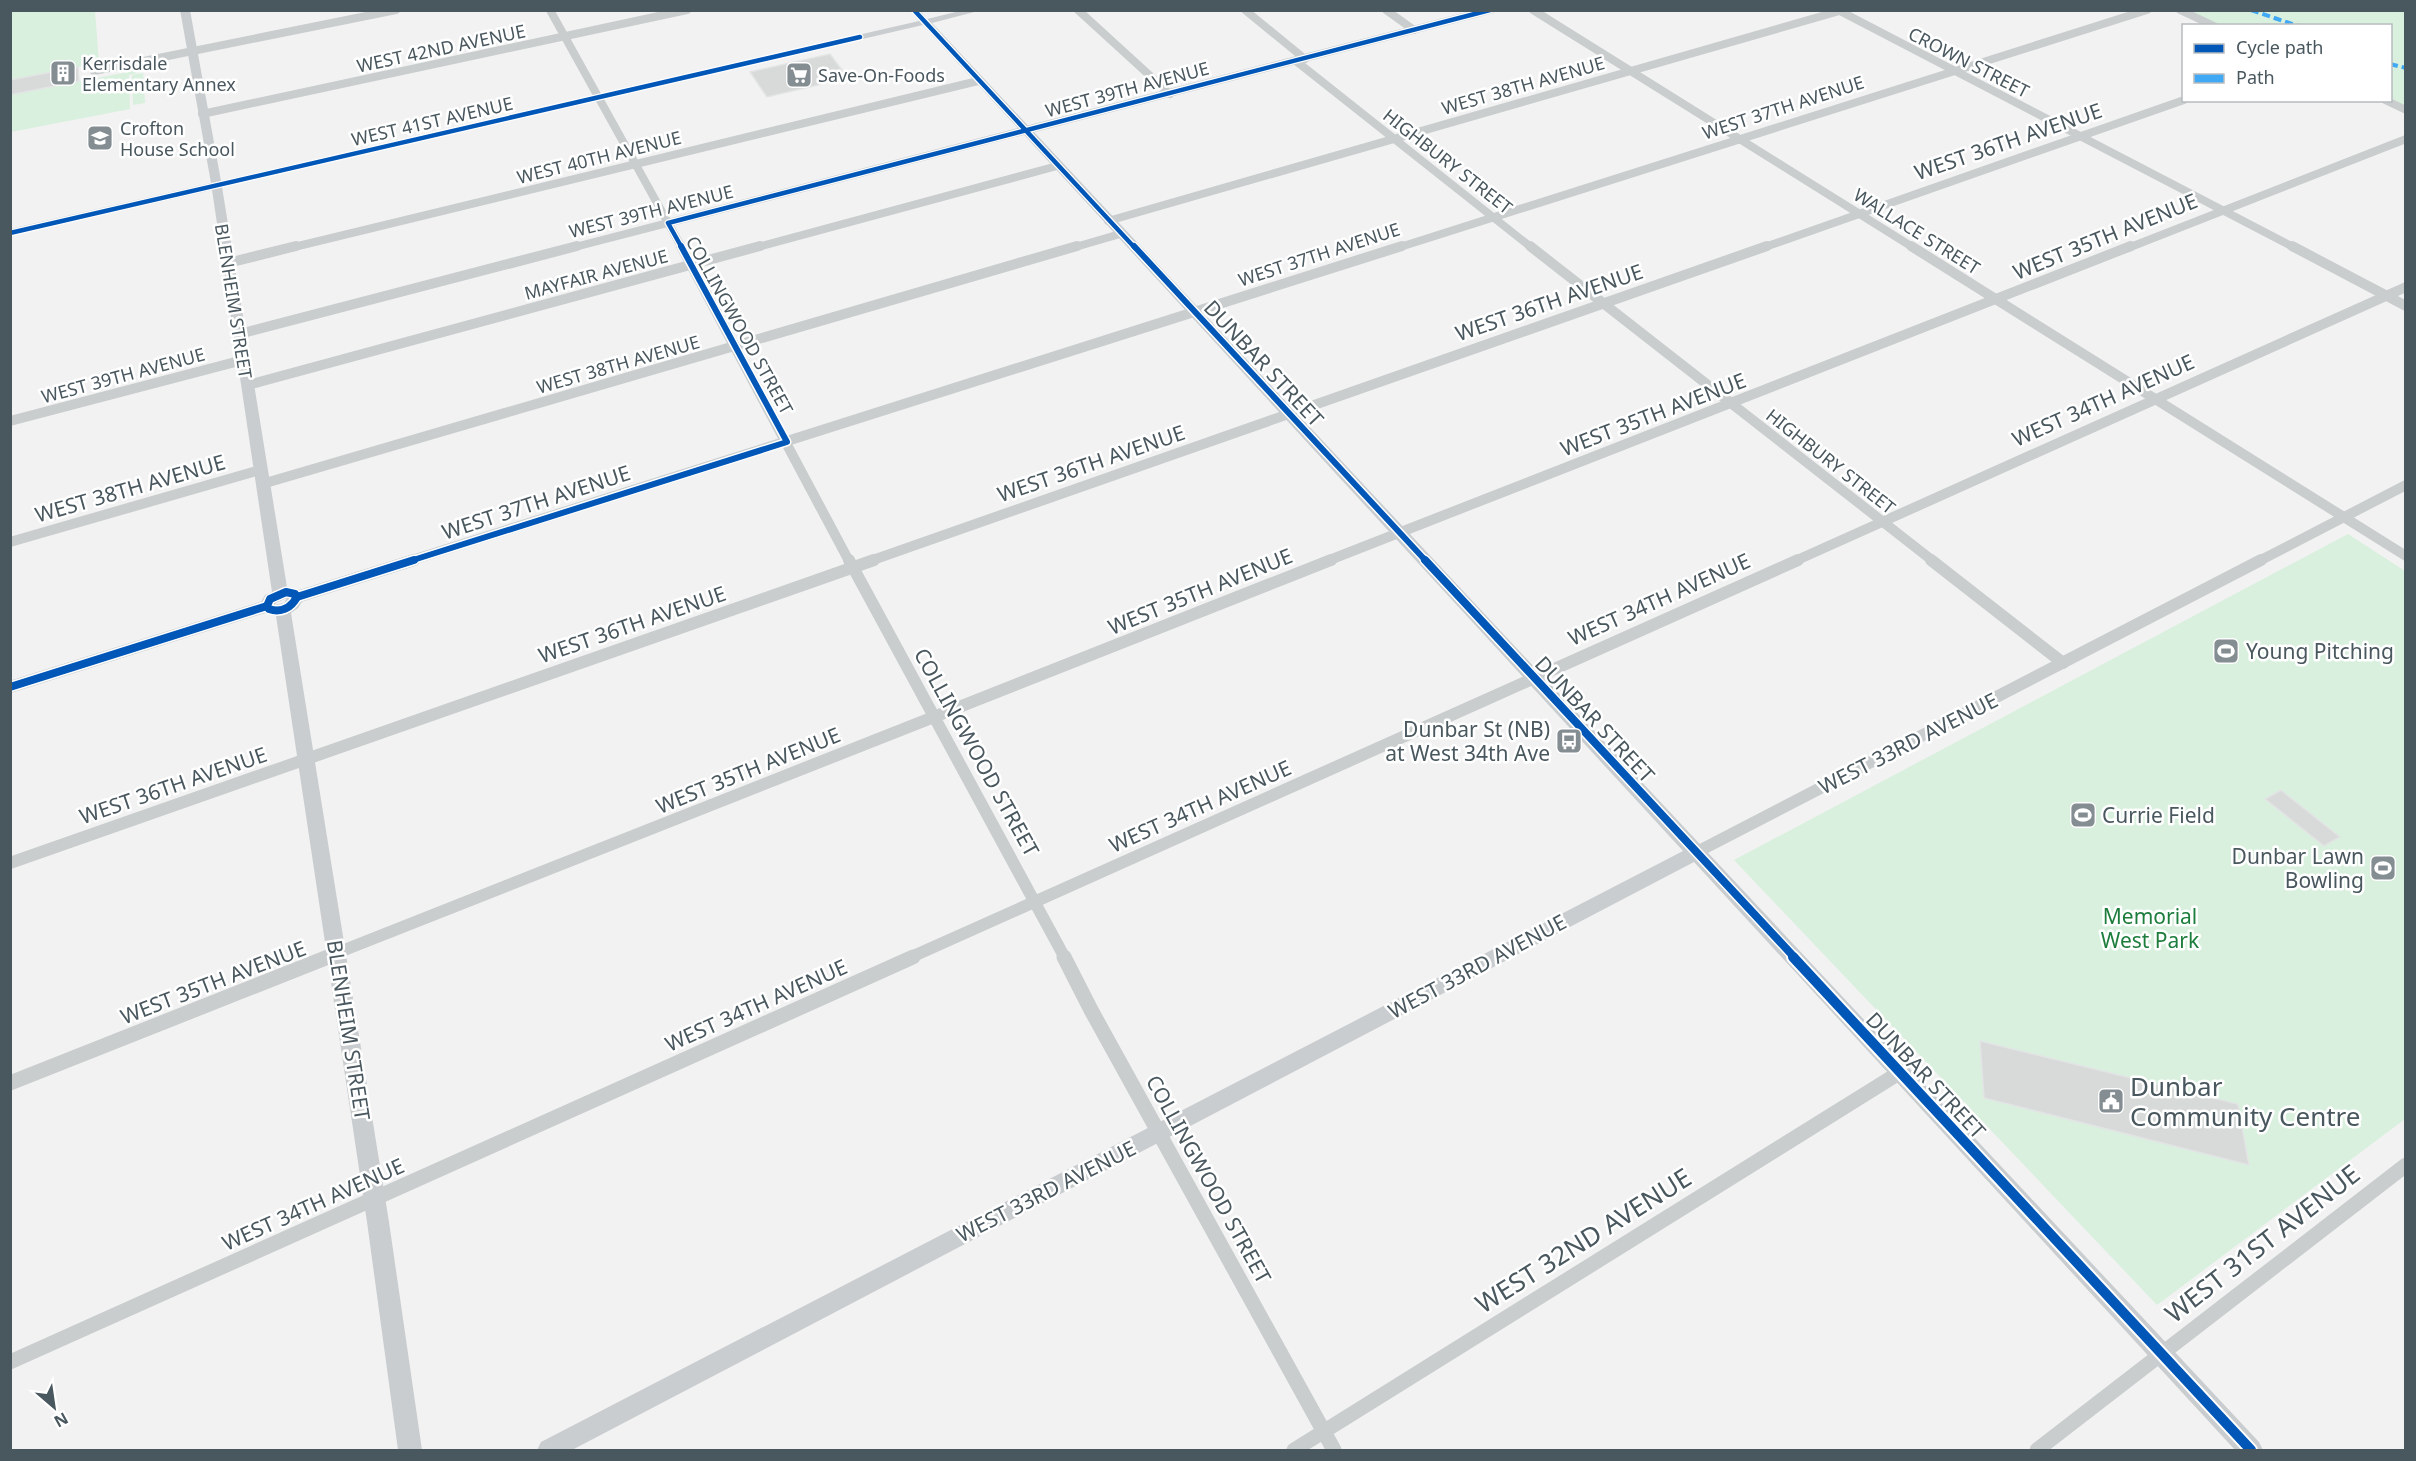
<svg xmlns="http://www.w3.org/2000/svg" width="2416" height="1461" viewBox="0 0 2416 1461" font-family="'Noto Sans',sans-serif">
  <rect width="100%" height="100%" fill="#f2f2f2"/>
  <g fill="#d8f0dd">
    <polygon points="10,11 95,11 99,63 11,80"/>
    <polygon points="2185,11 2405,11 2405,106 2391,99 2390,26 2219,25"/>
    <polygon points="143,69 143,72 129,75 130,109 11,132 11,95"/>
    <polygon points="143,73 145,103 133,105 132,75"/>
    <polygon points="2348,534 2405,571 2405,1119 2157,1305 1734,860"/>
  </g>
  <g fill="#d8dada" stroke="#e3e4e5" stroke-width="1.5">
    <polygon points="830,54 848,78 767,97 750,72"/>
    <polygon points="78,67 79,81 10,95 10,80"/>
    <polygon points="2281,790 2287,795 2340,837 2324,846 2265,799"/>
    <polygon points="1980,1041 2238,1104 2249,1165 1984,1098"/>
  </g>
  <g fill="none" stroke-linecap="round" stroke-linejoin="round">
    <g stroke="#c9cdce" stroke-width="8">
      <polyline points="550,10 682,248"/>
      <polyline points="1078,10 1170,94"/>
      <polyline points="1245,10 1305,59"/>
      <polyline points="1386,10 1414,30"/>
      <polyline points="1533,10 1914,248"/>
      <polyline points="1838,10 2295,248"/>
      <polyline points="2180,10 2214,26"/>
      <polyline points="1296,61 1532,248"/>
      <polyline points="94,71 396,10"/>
      <polyline points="2385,100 2406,110"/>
      <polyline points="202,114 687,10"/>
      <polyline points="1108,221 1843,10"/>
      <polyline points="290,248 978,81"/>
      <polyline points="571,248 1490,10"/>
      <polyline points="754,248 1057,166"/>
      <polyline points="1072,248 1120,234"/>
      <polyline points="1397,248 2147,10"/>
      <polyline points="1762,248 2184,100"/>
      <polyline points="2128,248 2406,139"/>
    </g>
    <g stroke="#c9cdce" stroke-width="10">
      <polyline points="681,246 849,561"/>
      <polyline points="1530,246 1933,561"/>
      <polyline points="1911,246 2406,556"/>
      <polyline points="2292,246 2406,306"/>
      <polyline points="228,263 296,246"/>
      <polyline points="239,334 577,246"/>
      <polyline points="248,385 760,246"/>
      <polyline points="10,421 243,360"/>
      <polyline points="262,484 1077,246"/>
      <polyline points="10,542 260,470"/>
      <polyline points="409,561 1402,246"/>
      <polyline points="870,561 1767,246"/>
      <polyline points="1327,561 2131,246"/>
      <polyline points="1795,561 2406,287"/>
      <polyline points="2259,561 2406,485"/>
    </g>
    <g stroke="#c9cdce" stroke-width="12">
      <polyline points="849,560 1065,958"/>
      <polyline points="1931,560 2063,663"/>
      <polyline points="297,597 414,560"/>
      <polyline points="10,687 267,606"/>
      <polyline points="1695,853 2261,560"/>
      <polyline points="10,863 874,560"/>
      <polyline points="324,958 1331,560"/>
      <polyline points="909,958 1798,560"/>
    </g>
    <g stroke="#c9cdce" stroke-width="15">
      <polyline points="1064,957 1091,1010 1334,1450"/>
      <polyline points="10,1083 328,957"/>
      <polyline points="10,1362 913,957"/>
      <polyline points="1294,1450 1899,1073"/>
      <polyline points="2037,1450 2406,1165"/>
    </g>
    <path fill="#cacdcf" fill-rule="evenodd" d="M180 10H190L221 181 919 21 910 10H920L927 19 964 10H982L932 23 2259 1442 2263 1450H2235L1694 862 572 1450H537L541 1442 1683 851 923 25 222 187 287 587 300 590 305 597 298 608 291 613 389 1222 422 1450H398L367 1222 276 616 264 613 259 606 265 595 272 592 212 190 10 236V229L211 183ZM287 598 284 603 275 605 276 603Z"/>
    <g stroke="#3fa9f5" stroke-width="4" stroke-dasharray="8 4" stroke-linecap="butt">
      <polyline points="2251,10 2298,26"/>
      <polyline points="2390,64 2406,68"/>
    </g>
    <defs>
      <g id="cycleway-far3">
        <polyline points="914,10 1135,248"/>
        <polyline points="10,233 860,37"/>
        <polyline points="682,248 668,223 1490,10"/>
      </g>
      <g id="cycleway-far2">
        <polyline points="1134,246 1426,561"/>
        <polyline points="410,561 787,442 681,246"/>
      </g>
      <g id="cycleway-far1">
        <polyline points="1425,560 1795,958"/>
        <path d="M286 592 295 594 297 597C291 608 281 613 269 609L267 606 270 599Z"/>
        <polyline points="297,597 414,560"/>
        <polyline points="10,687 267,606"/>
      </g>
      <polyline id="cycleway" points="1793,957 2251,1450"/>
    </defs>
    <use href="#cycleway-far3" stroke="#fff" stroke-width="7"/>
    <use href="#cycleway-far2" stroke="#fff" stroke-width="9"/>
    <use href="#cycleway-far1" stroke="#fff" stroke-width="11"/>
    <use href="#cycleway" stroke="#fff" stroke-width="14"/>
    <use href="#cycleway-far3" stroke="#0057b8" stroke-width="4.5"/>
    <use href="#cycleway-far2" stroke="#0057b8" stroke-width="6"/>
    <use href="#cycleway-far1" stroke="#0057b8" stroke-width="8"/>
    <use href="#cycleway" stroke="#0057b8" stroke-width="10"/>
  </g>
  <defs>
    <symbol id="building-square" viewBox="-11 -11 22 22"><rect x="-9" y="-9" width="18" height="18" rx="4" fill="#848d92" stroke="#fff"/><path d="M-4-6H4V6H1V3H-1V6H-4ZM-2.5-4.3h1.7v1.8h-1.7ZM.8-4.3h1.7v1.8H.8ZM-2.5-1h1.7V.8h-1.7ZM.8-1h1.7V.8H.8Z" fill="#fff"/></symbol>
    <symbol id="supermarket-square" viewBox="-11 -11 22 22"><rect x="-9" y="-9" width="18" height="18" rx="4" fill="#848d92" stroke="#fff"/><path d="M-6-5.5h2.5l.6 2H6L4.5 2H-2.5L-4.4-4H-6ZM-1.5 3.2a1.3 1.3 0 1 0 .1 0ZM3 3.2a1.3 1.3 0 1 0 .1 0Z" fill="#fff"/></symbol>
    <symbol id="school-square" viewBox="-11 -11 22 22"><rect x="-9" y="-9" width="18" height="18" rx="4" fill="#848d92" stroke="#fff"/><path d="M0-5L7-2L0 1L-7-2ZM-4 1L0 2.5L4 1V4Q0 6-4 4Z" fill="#fff"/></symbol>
    <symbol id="stadium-square" viewBox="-11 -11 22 22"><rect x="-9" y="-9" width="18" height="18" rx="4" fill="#848d92" stroke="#fff"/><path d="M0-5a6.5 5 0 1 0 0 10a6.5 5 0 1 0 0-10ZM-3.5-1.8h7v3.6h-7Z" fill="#fff"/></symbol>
    <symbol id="bus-square" viewBox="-11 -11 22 22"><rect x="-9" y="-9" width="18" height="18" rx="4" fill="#848d92" stroke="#fff"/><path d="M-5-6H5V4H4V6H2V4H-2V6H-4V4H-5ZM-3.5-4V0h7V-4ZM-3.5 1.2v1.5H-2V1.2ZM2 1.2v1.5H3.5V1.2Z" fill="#fff"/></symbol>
    <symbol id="civic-square" viewBox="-11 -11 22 22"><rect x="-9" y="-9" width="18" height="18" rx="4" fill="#848d92" stroke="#fff"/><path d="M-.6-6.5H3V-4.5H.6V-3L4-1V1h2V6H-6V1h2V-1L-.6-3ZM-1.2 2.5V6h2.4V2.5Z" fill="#fff"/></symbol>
  </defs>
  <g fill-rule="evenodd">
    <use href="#building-square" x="48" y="58" width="30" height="30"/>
    <use href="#supermarket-square" x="784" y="60" width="30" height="30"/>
    <use href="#school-square" x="85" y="123" width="30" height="30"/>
    <use href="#stadium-square" x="2211" y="636" width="30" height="30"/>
    <use href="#bus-square" x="1554" y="726" width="30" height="30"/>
    <use href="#stadium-square" x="2068" y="800" width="30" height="30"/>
    <use href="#stadium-square" x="2368" y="853" width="30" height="30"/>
    <use href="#civic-square" x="2096" y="1086" width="30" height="30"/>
  </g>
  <g text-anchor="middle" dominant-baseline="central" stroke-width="5" stroke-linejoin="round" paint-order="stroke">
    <g font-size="18" fill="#49575e" stroke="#fff">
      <text transform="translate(441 48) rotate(-12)">WEST 42ND AVENUE</text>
      <text transform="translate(1969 62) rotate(27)">CROWN STREET</text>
      <text transform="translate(1523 85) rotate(-16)">WEST 38TH AVENUE</text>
      <text transform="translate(1127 89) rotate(-15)">WEST 39TH AVENUE</text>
      <text transform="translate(1783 107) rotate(-18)">WEST 37TH AVENUE</text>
      <text transform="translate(432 121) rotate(-13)">WEST 41ST AVENUE</text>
      <text transform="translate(599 157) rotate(-14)">WEST 40TH AVENUE</text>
      <text transform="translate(1448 161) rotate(38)">HIGHBURY STREET</text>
      <text transform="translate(651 211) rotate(-14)">WEST 39TH AVENUE</text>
      <text transform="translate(1917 231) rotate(32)">WALLACE STREET</text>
      <text transform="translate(1319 254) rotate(-18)">WEST 37TH AVENUE</text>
      <text transform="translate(596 274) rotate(-15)">MAYFAIR AVENUE</text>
      <text transform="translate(234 301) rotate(81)">BLENHEIM STREET</text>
      <text transform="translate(740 325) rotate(61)">COLLINGWOOD STREET</text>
      <text transform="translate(618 364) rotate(-16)">WEST 38TH AVENUE</text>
      <text transform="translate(123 375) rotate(-15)">WEST 39TH AVENUE</text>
      <text transform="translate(1831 461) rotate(38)">HIGHBURY STREET</text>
    </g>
    <g font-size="18" fill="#49575e" stroke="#fff" text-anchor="start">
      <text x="82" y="63">Kerrisdale<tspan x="82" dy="21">Elementary Annex</tspan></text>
      <text x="818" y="75">Save-On-Foods</text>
      <text x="120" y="128">Crofton<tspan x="120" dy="21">House School</tspan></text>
    </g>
    <g font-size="21" fill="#49575e" stroke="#fff">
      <text transform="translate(2008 141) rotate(-19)">WEST 36TH AVENUE</text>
      <text transform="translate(2105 236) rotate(-22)">WEST 35TH AVENUE</text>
      <text transform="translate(1549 302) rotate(-19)">WEST 36TH AVENUE</text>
      <text transform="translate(1264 363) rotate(47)">DUNBAR STREET</text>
      <text transform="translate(2103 400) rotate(-24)">WEST 34TH AVENUE</text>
      <text transform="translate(1653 414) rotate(-21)">WEST 35TH AVENUE</text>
      <text transform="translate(1091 463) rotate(-19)">WEST 36TH AVENUE</text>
      <text transform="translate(130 488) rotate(-16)">WEST 38TH AVENUE</text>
      <text transform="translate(536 502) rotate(-18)">WEST 37TH AVENUE</text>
      <text transform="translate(1200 591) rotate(-22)">WEST 35TH AVENUE</text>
      <text transform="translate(1659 599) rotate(-24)">WEST 34TH AVENUE</text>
      <text transform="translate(632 624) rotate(-19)">WEST 36TH AVENUE</text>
      <text transform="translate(1595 719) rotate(47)">DUNBAR STREET</text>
      <text transform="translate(1908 743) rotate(-27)">WEST 33RD AVENUE</text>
      <text transform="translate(977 752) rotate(61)">COLLINGWOOD STREET</text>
      <text transform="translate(748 770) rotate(-22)">WEST 35TH AVENUE</text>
      <text transform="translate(173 785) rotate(-19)">WEST 36TH AVENUE</text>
      <text transform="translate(1200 806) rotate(-24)">WEST 34TH AVENUE</text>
      <text transform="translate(1477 966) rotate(-28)">WEST 33RD AVENUE</text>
      <text transform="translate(213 982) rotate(-21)">WEST 35TH AVENUE</text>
      <text transform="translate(756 1005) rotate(-24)">WEST 34TH AVENUE</text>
      <text transform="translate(349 1030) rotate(81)">BLENHEIM STREET</text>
      <text transform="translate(1926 1075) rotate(47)">DUNBAR STREET</text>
      <text transform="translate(1209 1179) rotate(61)">COLLINGWOOD STREET</text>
      <text transform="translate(1046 1191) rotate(-27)">WEST 33RD AVENUE</text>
      <text transform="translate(313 1204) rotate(-24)">WEST 34TH AVENUE</text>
    </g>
    <g font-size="21" fill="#49575e" stroke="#fff" text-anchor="start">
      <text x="2246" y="651">Young Pitching</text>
      <text x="1550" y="729" text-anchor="end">Dunbar St (NB)<tspan x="1550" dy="24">at West 34th Ave</tspan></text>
      <text x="2102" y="815">Currie Field</text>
      <text x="2364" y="856" text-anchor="end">Dunbar Lawn<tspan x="2364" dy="24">Bowling</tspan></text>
    </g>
    <g font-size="21" fill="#1c7d3c" stroke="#fff">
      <text x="2150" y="916">Memorial<tspan x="2150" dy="24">West Park</tspan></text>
    </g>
    <g font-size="26" fill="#49575e" stroke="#fff" text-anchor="start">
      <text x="2130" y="1086">Dunbar<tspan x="2130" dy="30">Community Centre</tspan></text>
    </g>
    <g font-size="26" fill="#49575e" stroke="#fff">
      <text transform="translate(1583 1240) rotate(-32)">WEST 32ND AVENUE</text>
      <text transform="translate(2262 1243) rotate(-38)">WEST 31ST AVENUE</text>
    </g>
  </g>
  <rect width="2416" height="1461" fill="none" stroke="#49575e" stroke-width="24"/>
  <rect x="2182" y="24" width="210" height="78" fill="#ffffff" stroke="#b6bcbf" stroke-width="1.5"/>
  <rect x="2194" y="44" width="30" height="9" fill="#0057b8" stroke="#b6bcbf" stroke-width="1.5"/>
  <text x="2236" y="54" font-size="18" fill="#49575e">Cycle path</text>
  <rect x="2194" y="74" width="30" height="9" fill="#3fa9f5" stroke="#b6bcbf" stroke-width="1.5"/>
  <text x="2236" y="84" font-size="18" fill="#49575e">Path</text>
  <g transform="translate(54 1407) rotate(151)" stroke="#ffffff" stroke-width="4.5" paint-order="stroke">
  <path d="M0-4.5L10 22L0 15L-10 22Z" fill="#49575e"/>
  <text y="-9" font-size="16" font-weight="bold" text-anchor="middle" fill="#49575e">N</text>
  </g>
</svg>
